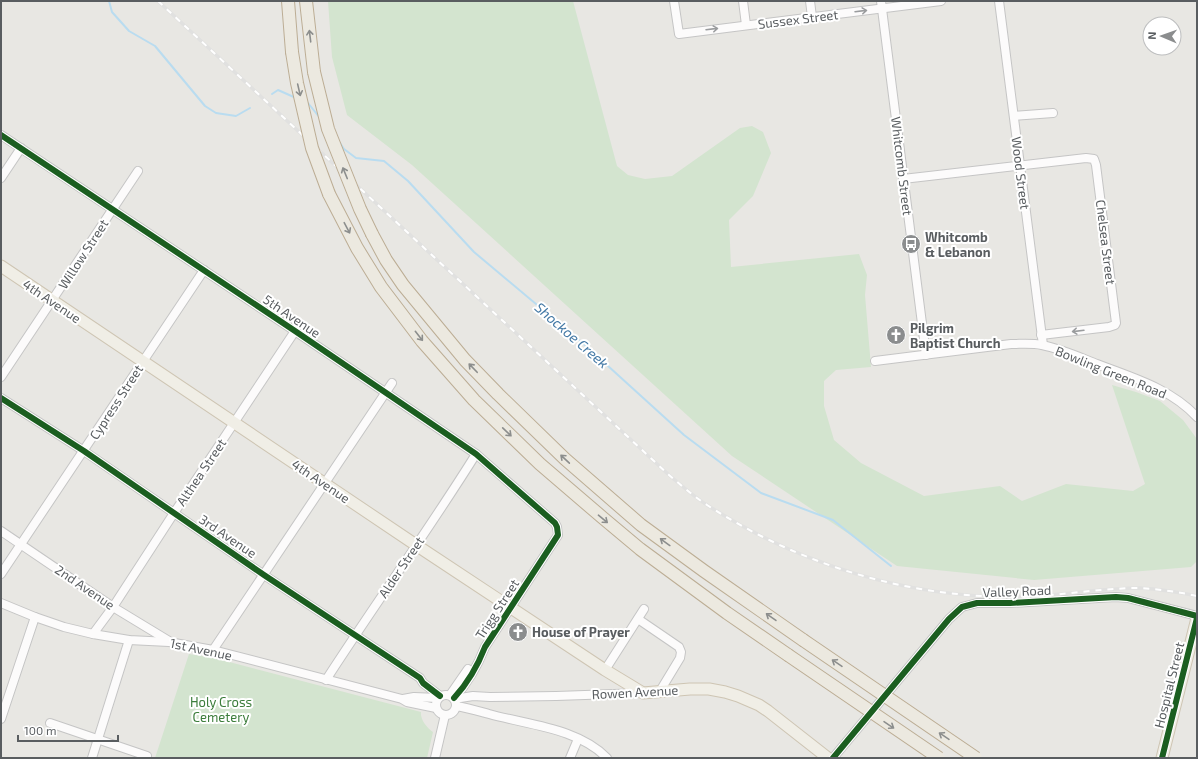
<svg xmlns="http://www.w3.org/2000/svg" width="1198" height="759" viewBox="0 0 1198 759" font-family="'Exo 2',sans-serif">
  <rect width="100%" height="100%" fill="#e8e7e3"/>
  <g fill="#d3e4cf">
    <polygon points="328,1 573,1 617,166 628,175 645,179 672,176 740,128 752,126 763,132 771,153 753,196 729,220 731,267 859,254 867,275 865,295 871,367 836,370 824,381 824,406 834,440 861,463 924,496 1000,486 1022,501 1066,484 1133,491 1145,484 1112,385 1136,392 1160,401 1183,420 1197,439 1197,561 1191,567 1034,580 897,566 732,456 412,165 347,115 332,57"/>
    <path d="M189 654 214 658 421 712C420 719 427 728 433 732L427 758H155Z"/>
  </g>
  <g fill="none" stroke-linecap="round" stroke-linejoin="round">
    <g stroke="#b9dcf0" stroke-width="2">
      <polyline points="109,1 112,12 129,31 155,46 205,106 216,113 236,116 250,108"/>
      <polyline points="272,94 278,90 296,98"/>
      <polyline points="306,102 308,103 320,118"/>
      <polyline points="340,143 344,149 356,158 384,161 408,181 474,252 586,346 684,435 761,493 833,520 891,566"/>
    </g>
    <defs>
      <g id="minor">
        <polyline points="674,1 679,34 941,1"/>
        <polyline points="743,1 746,25"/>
        <polyline points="810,1 812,17"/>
        <polyline points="881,1 926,355"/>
        <polyline points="999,1 1043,345"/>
        <polyline points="1014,116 1053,113"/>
        <path d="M1 135 295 331 476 454 555 523 557 527 558 535 485 647C478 665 467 684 454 698"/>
        <polyline points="1,178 21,148"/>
        <polyline points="903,179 1086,158 1094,159 1096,165 1116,323 1115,325 1109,327 1041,335"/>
        <path d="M875 361 1011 344C1022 344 1032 343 1042 345 1061 349 1079 357 1097 364 1133 378 1170 388 1197 417"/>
        <polyline points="1,377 138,171"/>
        <polyline points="1,398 84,451 264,575 420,678 423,683 440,696"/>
        <polyline points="1,531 113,607 169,641"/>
        <polyline points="1,574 204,270"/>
        <polyline points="1,603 35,617 64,627 93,634 129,640 169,642 213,650 402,699 407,702 436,708"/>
        <polyline points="638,619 679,647 681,652 680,658 660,691"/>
        <polyline points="93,634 113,607 174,513 295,331"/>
        <polyline points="213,650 392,383"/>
        <polyline points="605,670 644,609"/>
        <path d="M326 680C375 604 428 531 476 454"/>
        <circle cx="446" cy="705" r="10"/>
        <polyline points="450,695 468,669"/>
        <polyline points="403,699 414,697 438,698"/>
        <polyline points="454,699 473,696 490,697 556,696 643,693"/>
        <path d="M456 706C468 708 478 711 489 714 528 725 578 728 607 758"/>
        <polyline points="1,719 35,617"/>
        <polyline points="50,723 147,756"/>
        <polyline points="92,758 129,640"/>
        <polyline points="435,758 445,715"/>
        <polyline points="570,758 578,739"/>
        <polyline points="833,758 949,619 962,607 977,603 1010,603 1116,597 1128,598 1197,616"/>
      </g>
      <g id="major">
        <polyline points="1,266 416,545 605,670 643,693 690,689 709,689 725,692 738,696 759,705 768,711 828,758"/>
        <polyline points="1162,758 1197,618"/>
      </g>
      <g id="highway">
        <polyline points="288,1 292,52"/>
        <polyline points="306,1 314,72"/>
        <polyline points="329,194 357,248 381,287 422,341 474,400 540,464 603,518 640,549 727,613 788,655"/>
        <polyline points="372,234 386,260 403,285 465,360 498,394 565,459 641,525 704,571 803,640"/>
      </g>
    </defs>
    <use href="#minor" stroke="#c5c5c5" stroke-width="10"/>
    <use href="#major" stroke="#cec5b3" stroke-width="13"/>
    <use href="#highway" stroke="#bcad94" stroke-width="14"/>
    <use href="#minor" stroke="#fcfbfb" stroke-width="8"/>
    <use href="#major" stroke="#f0eee6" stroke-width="11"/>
    <use href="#highway" stroke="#ece9e0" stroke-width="12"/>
    <defs>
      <path id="rail" d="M158 1 669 475C681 485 693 496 707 505 800 565 908 598 1019 597 1059 596 1100 588 1140 588 1159 589 1178 592 1197 596"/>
    </defs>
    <use href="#rail" stroke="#e1e1e0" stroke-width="3.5"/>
    <use href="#rail" stroke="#fff" stroke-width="2" stroke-dasharray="6" stroke-linecap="butt"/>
    <defs>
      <g id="highway-bridge">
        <polyline points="292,52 297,83 312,148 329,194"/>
        <polyline points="314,72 328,129 360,209 372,234"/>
        <polyline points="803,640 976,758"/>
        <polyline points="788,655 939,758"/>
      </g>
    </defs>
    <use href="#highway-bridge" stroke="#bcad94" stroke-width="14" stroke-linecap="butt"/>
    <use href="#highway-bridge" stroke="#ece9e0" stroke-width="12"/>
    <defs>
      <g id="cycleway">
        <path d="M1 135 295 331 476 454 555 523 557 527 558 535 485 647C478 665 467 684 454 698"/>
        <polyline points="1,398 84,451 264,575 420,678 423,683 440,696"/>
        <polyline points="833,758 949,619 962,607 977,603 1010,603 1116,597 1128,598 1197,616"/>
        <polyline points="1162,758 1197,618"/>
      </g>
    </defs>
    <use href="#cycleway" stroke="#fff" stroke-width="8"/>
    <use href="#cycleway" stroke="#1b5e20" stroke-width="6"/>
  </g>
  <defs><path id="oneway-shaft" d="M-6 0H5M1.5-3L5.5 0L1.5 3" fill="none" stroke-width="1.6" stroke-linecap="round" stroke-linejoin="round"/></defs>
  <g stroke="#9a9c9e">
    <use href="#oneway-shaft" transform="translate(861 11) rotate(-7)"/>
    <use href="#oneway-shaft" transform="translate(712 29) rotate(-7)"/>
    <use href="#oneway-shaft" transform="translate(1078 331) rotate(173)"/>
  </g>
  <g stroke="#8c8e8d">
    <use href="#oneway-shaft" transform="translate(310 36) rotate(-97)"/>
    <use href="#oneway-shaft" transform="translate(299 90) rotate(77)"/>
    <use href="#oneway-shaft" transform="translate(345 173) rotate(-112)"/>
    <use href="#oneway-shaft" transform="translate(347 228) rotate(62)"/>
    <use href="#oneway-shaft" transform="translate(419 336) rotate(52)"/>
    <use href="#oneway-shaft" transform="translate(473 368) rotate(-134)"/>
    <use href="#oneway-shaft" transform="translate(507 432) rotate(44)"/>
    <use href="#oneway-shaft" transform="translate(565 459) rotate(-137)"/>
    <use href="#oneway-shaft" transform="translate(603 519) rotate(40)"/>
    <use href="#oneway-shaft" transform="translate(665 542) rotate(-144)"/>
    <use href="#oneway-shaft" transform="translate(771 617) rotate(-145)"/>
    <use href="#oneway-shaft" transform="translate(837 663) rotate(-146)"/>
    <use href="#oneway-shaft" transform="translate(889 725) rotate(34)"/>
    <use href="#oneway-shaft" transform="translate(944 736) rotate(-146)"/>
  </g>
  <defs>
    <symbol id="bus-disc" viewBox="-11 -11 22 22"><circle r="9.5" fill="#8b8d8e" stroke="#fff"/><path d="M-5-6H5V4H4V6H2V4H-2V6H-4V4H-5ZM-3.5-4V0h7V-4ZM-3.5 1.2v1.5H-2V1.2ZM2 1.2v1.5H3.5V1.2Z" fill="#fff"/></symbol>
    <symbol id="church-disc" viewBox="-11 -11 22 22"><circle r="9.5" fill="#8b8d8e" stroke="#fff"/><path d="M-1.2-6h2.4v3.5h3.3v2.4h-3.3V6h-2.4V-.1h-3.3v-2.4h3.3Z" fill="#fff"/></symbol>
  </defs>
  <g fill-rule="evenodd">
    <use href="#bus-disc" x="900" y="233" width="22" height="22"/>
    <use href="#church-disc" x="885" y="324" width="22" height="22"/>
    <use href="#church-disc" x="507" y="621" width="22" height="22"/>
  </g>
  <g text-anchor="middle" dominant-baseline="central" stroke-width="4" stroke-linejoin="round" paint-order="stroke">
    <g font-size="13" fill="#595d60" stroke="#fff">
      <text transform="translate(798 19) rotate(-7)">Sussex Street</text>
      <text transform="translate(902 166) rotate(83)">Whitcomb Street</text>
      <text transform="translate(1021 173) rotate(83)">Wood Street</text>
      <text transform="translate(1106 242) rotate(83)">Chelsea Street</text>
      <text transform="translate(83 254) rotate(-57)">Willow Street</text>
      <text transform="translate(52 301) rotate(34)">4th Avenue</text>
      <text transform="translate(292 316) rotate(34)">5th Avenue</text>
      <text transform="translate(1111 372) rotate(22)">Bowling Green Road</text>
      <text transform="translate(116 402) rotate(-57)">Cypress Street</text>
      <text transform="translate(201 472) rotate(-56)">Althea Street</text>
      <text transform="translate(321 481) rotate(34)">4th Avenue</text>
      <text transform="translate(228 536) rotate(34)">3rd Avenue</text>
      <text transform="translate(401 567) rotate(-56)">Alder Street</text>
      <text transform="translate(85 587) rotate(34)">2nd Avenue</text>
      <text transform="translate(1017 591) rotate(-2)">Valley Road</text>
      <text transform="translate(497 609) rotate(-57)">Trigg Street</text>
      <text transform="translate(201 649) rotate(12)">1st Avenue</text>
      <text transform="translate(1169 685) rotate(-76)">Hospital Street</text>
      <text transform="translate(635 692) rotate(-3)">Rowen Avenue</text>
    </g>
    <g font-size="13" font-weight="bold" fill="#595d60" stroke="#fff" text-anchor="start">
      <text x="925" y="237">Whitcomb<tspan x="925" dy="15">&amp; Lebanon</tspan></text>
      <text x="910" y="328">Pilgrim<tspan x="910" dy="15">Baptist Church</tspan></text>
      <text x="532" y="632">House of Prayer</text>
    </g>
    <g font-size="13" fill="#3c7d3b" stroke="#fff">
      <text x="221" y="702">Holy Cross<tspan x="221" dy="15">Cemetery</tspan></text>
    </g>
    <g font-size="14" font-style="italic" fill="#457aa6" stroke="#fff">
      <text transform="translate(572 335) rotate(41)">Shockoe Creek</text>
    </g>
  </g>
  <rect width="1198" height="759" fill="none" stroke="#595d60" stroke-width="4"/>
  <g transform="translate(1162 36) rotate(272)"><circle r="19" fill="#ffffff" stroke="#bdbebf"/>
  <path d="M0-3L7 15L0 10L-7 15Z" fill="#8b8d8e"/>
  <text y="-6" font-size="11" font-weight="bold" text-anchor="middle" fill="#595d60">N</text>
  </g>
  <path d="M18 735v6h100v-6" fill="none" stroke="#595d60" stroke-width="2"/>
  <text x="24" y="735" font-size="12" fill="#595d60" stroke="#ffffff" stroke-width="3" paint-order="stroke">100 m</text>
</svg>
